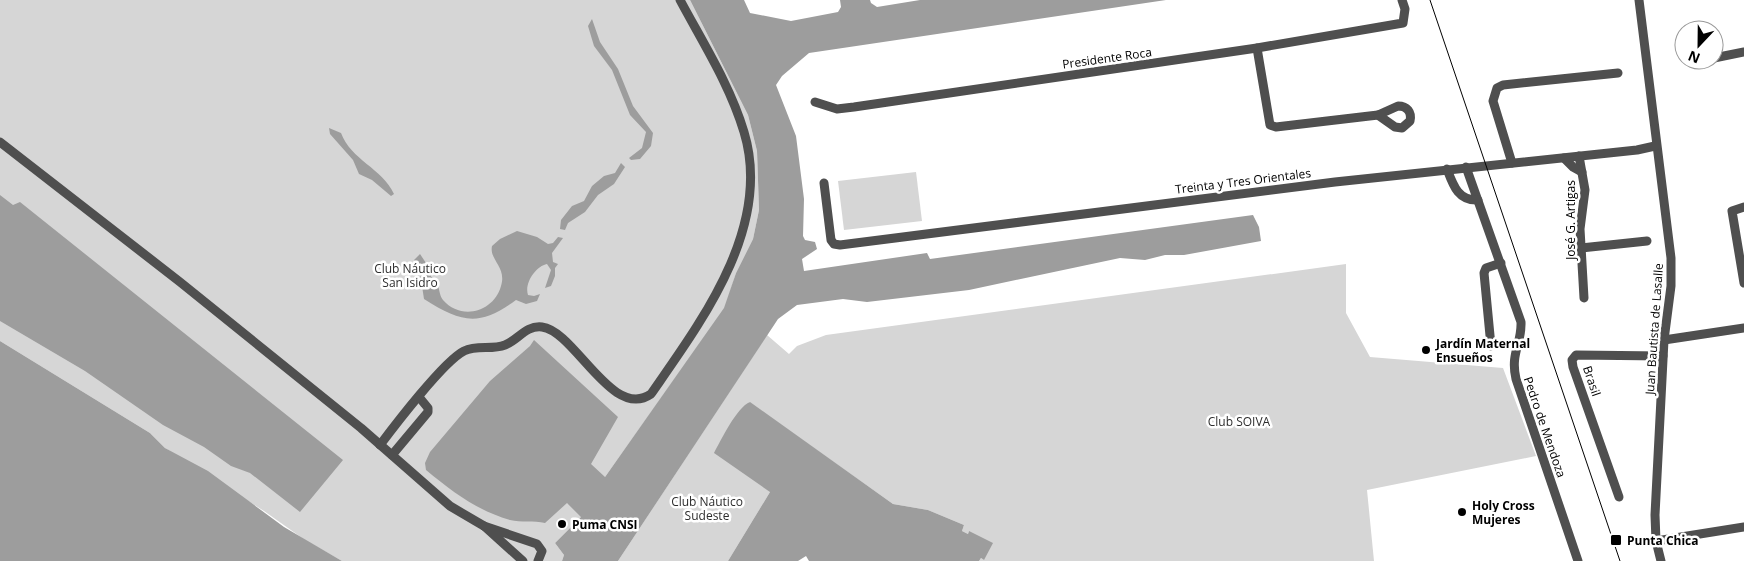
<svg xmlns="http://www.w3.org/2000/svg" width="1744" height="561" viewBox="0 0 1744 561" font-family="'Open Sans',sans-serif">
  <rect width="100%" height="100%" fill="#fff"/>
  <g fill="#d6d6d6">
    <polygon points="0,0 690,0 748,115 757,151 759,210 753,239 736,273 725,308 605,477 581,517 555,543 564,555 562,561 342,561 305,540 264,511 165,448 150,433 0,341"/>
    <polygon points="916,172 922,221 844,230 838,181"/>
    <polygon points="1346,264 1346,313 1370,357 1503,368 1536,456 1367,490 1374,561 979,561 981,558 984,560 969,531 968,534 962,531 964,525 928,510 893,504 749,402 770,492 728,561 618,561 767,335 789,354 797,346 826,335"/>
  </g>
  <g fill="#9d9d9d">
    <path d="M690 0H744L750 13 791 21 838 12 841 7 840 0H870L871 3 877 7 920 0H1166L809 53 782 76 776 85 796 136 804 199 803 236 805 240 815 242 817 249 802 259 804 271 927 253 930 259 1253 215 1259 227 1261 241 1184 255H1165L1145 260 1120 258 969 290 867 302 843 299 797 305 778 319 618 561H562L564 555 555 543 581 517 567 503 545 523C534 520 521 523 510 520 476 510 453 492 426 470L425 463 430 452 490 381 530 346 534 340 618 417 591 464 605 477 724 308 736 273 753 239 759 210 757 151 748 115Z"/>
    <polygon points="592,19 600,42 618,69 633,106 653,133 651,146 640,159 631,160 629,158 642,148 646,132 630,115 612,70 594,46 588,26"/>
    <path d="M329 128 341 133C351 160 382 168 394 194L391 196 372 180 359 174 353 160 330 134Z"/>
    <polygon points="621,163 625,167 614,184 598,195 585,212 568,223 565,230 560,229 561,220 572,206 584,201 592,186 604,176 615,173"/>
    <polygon points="0,195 13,205 20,202 343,460 300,512 250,473 231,466 204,447 163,425 85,371 0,321"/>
    <path d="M517 231 537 237 548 244 553 243 558 237 563 238 552 253 553 262 558 264 555 268V276L551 286 545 288 551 270 547 264C536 266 524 283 528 295L534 296 540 294 537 301 526 304 516 300C479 327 462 323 424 299L420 273 414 260 420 254 432 272 431 277 437 281C439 286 439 295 443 300 461 321 494 312 501 286 507 267 489 260 492 246L500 239Z"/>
    <polygon points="0,341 150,433 165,448 208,471 284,527 342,561 0,561"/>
    <path d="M750 402 893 504 928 510 964 525 962 531 968 534 969 531 993 543 984 560 981 558 979 561H809L806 556 798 561H728L770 492 714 453C721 440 737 407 750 402Z"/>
  </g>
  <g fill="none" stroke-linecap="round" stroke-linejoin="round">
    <g stroke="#4f4f4f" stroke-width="9">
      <polyline points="1639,0 1671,258 1671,286 1664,340 1655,515 1656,541 1661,561"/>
      <polyline points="1257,48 1270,125 1276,127 1378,115"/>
      <polyline points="1714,58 1744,52"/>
      <polyline points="815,102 837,109 854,107 1257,48 1403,23 1405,9 1402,0"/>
      <path d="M1398 106C1407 106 1412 112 1410 121L1402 128 1395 127 1378 115Z"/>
      <polyline points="0,142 180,282 361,428 450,506 484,526"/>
      <polyline points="1579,156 1585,190 1580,229 1584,298"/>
      <polyline points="1564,158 1573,167 1582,172"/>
      <polyline points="1512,163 1493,101 1497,88 1503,85 1618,73"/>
      <path d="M1466 167 1521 322C1522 344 1510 353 1516 379L1578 561"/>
      <path d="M1447 169C1453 185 1458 201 1478 200"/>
      <polyline points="824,183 831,240 834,244 840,245 1335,182 1637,150 1655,146"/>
      <polyline points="1744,207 1732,211 1744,283"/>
      <polyline points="1581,248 1647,241"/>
      <polyline points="1664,340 1744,328"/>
      <polyline points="1491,346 1484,273 1486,268 1501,263"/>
      <path d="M380 445C395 425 444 361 464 351 477 345 492 350 505 345 518 340 526 325 542 327 575 331 612 421 651 394 701 322 773 227 744 132 730 85 703 43 680 0"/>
      <polyline points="392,455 428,412 428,408 419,397"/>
      <polyline points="1619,497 1573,367 1572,360 1576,355 1663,356"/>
      <polyline points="1656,541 1744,527"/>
      <polyline points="523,561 484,526 537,544 542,551 538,561"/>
    </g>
    <polyline stroke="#000" stroke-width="1" points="1430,0 1620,561"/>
  </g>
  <g fill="#000" stroke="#fff" stroke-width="2">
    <circle cx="1426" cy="350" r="5"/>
    <circle cx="1462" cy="512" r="5"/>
    <circle cx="562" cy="524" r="5"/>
    <rect x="1610" y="534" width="12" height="12" rx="2.5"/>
  </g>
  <g text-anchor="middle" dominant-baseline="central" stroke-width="5" stroke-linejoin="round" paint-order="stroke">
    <g font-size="12" fill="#000" stroke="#fff">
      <text transform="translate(1107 58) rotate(-8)">Presidente Roca</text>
      <text transform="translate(1243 181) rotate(-7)">Treinta y Tres Orientales</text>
      <text transform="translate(1570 220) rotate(-90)">José G. Artigas</text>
      <text transform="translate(1654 329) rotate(-86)">Juan Bautista de Lasalle</text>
      <text transform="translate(1592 381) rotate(71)">Brasil</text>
      <text transform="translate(1545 427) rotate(71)">Pedro de Mendoza</text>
    </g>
    <g font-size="12" fill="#2d2d2d" stroke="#fff">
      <text x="410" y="268">Club Náutico<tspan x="410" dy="14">San Isidro</tspan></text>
      <text x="1239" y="421">Club SOIVA</text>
      <text x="707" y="501">Club Náutico<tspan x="707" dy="14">Sudeste</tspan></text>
    </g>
    <g font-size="12" font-weight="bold" fill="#000" stroke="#fff" text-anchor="start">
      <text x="1436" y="343">Jardín Maternal<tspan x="1436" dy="14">Ensueños</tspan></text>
      <text x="1472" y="505">Holy Cross<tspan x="1472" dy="14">Mujeres</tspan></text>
      <text x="572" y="524">Puma CNSI</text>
      <text x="1627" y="540">Punta Chica</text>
    </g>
  </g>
  <g transform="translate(1699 45) rotate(202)"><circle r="24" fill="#ffffff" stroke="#999999"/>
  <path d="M0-4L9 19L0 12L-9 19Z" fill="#000000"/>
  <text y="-8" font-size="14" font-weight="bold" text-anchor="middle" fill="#000000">N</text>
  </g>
</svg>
